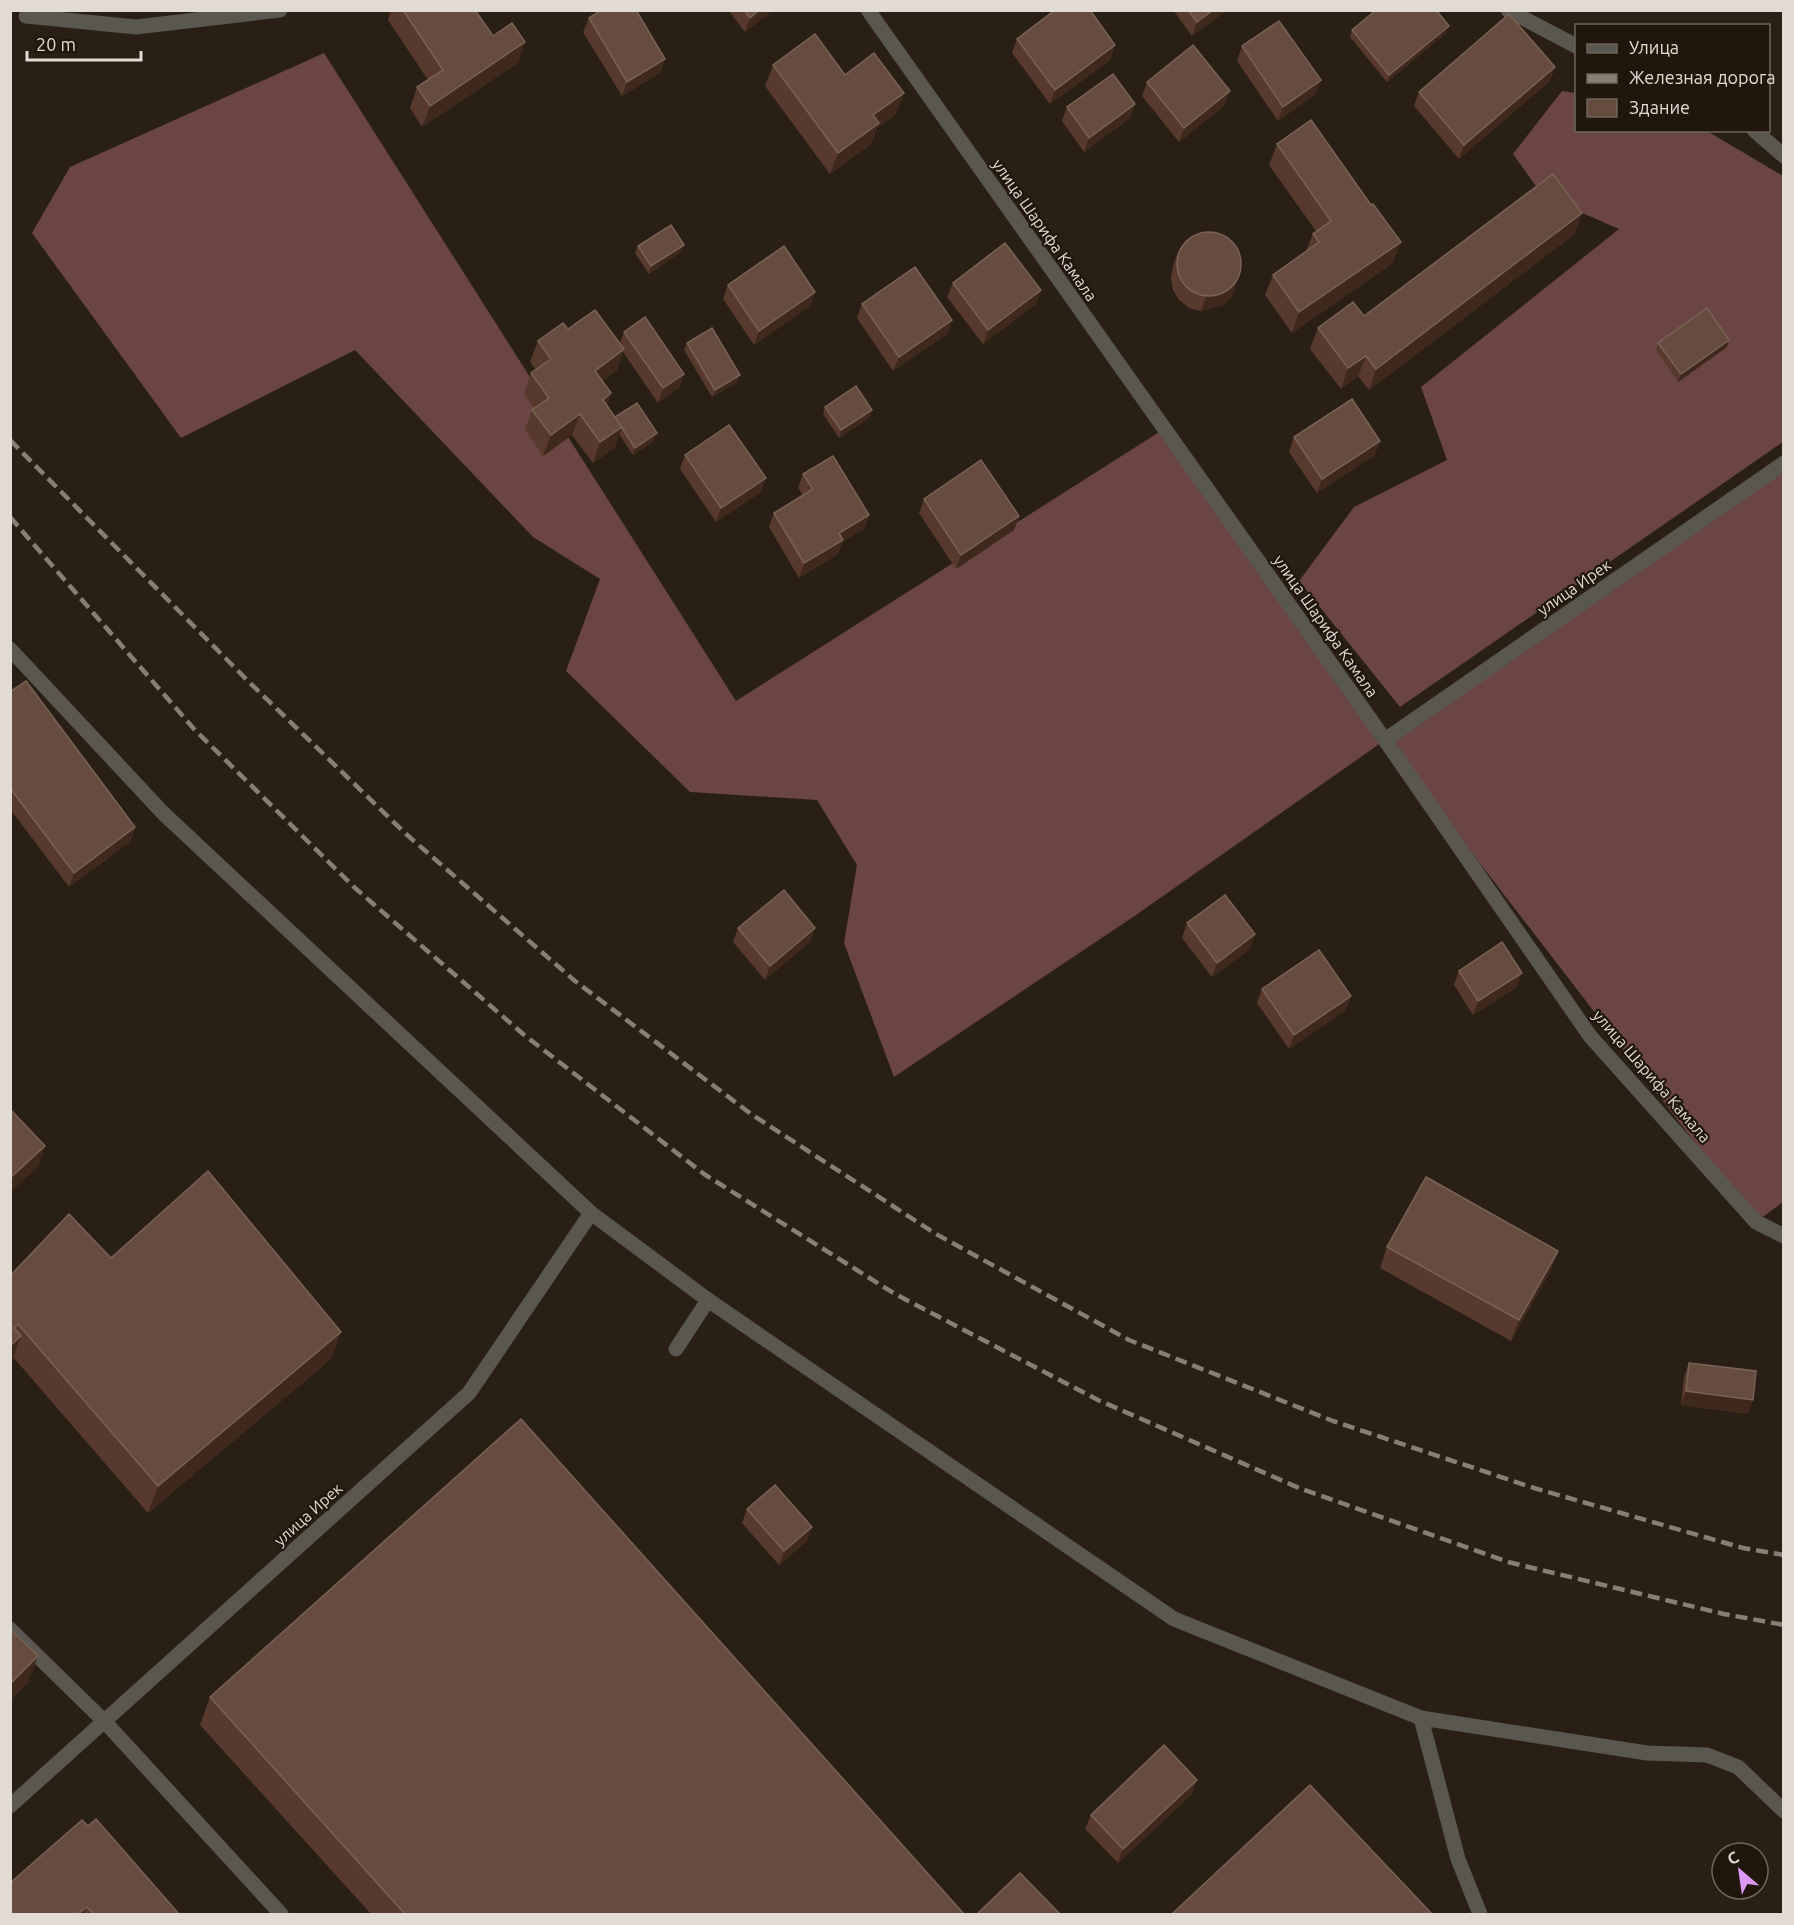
<svg xmlns="http://www.w3.org/2000/svg" width="1794" height="1925" viewBox="0 0 1794 1925" font-family="Ubuntu,sans-serif">
  <rect width="100%" height="100%" fill="#291f15"/>
  <g fill="#6a4543">
    <polygon points="324,53 736,701 1164,429 1386,740 1783,463 1783,1202 1756,1222 1385,740 1136,915 894,1077 844,943 857,865 817,800 690,792 566,671 600,579 533,537 355,350 181,438 32,233 70,167"/>
    <polygon points="1562,91 1576,93 1576,130 1707,131 1783,176 1783,442 1400,707 1299,581 1354,507 1447,460 1421,387 1619,229 1543,196 1513,154"/>
  </g>
  <g fill="none" stroke-linecap="round" stroke-linejoin="round">
    <g stroke="#595750" stroke-width="15">
      <polyline points="1508,10 1576,46"/>
      <polyline points="26,16 136,27 280,10"/>
      <polyline points="1754,130 1784,156"/>
      <polyline points="591,1213 708,1300 1174,1619 1421,1718 1647,1753 1707,1755 1738,1767 1784,1811"/>
      <polyline points="676,1349 708,1300"/>
      <polyline points="10,1629 105,1722 281,1914"/>
      <polyline points="1421,1718 1458,1859 1480,1914"/>
    </g>
    <g stroke="#595750" stroke-width="15">
      <polyline points="868,10 1385,740 1590,1036 1756,1222 1784,1236"/>
      <polyline points="10,649 163,813 591,1213 469,1393 10,1806"/>
      <polyline points="1385,740 1784,463"/>
    </g>
    <g stroke="#877e76" stroke-width="4.5" stroke-dasharray="12 6" stroke-linecap="butt">
      <polyline points="10,440 247,680 406,834 575,981 751,1114 936,1234 1129,1340 1333,1421 1534,1488 1743,1548 1784,1555"/>
      <polyline points="10,517 194,729 355,888 523,1034 704,1174 895,1294 1098,1400 1299,1488 1508,1562 1724,1614 1784,1625"/>
    </g>
  </g>
  <g fill="#573a2d">
    <polygon points="391,10 475,10 493,36 518,63 422,127 410,108 417,87 428,80 388,20"/>
    <polygon points="728,10 773,10 745,32"/>
    <polygon points="1173,10 1227,10 1192,36"/>
    <polygon points="589,18 665,59 660,73 622,96 583,32"/>
    <polygon points="1352,30 1446,33 1387,82 1350,37"/>
    <polygon points="1017,39 1115,45 1110,60 1050,104 1012,53"/>
    <polygon points="1242,46 1321,80 1315,94 1278,121 1237,61"/>
    <polygon points="773,65 845,75 896,114 877,128 871,144 830,174 765,86"/>
    <polygon points="1555,67 1550,81 1459,159 1414,106 1419,92"/>
    <polygon points="1147,82 1225,105 1179,142 1142,96"/>
    <polygon points="1067,107 1130,118 1084,152 1062,121"/>
    <polygon points="1277,144 1393,263 1292,333 1265,295 1273,275 1306,251 1313,234 1316,231 1269,165"/>
    <polygon points="1575,234 1369,390 1358,376 1341,389 1310,349 1318,328 1364,316"/>
    <polygon points="638,246 681,252 649,274 635,253"/>
    <polygon points="1178,252 1232,296 1224,305 1201,311 1189,308 1179,300 1173,290 1171,278 1173,266"/>
    <polygon points="953,283 1036,304 983,344 947,297"/>
    <polygon points="728,285 815,292 810,306 754,345 723,299"/>
    <polygon points="862,304 952,320 947,334 893,371 857,318"/>
    <polygon points="568,329 620,343 624,332 684,374 679,388 658,403 623,352 617,370 602,381 611,393 607,405 615,417 654,441 633,455 619,434 615,447 593,463 572,435 543,456 525,430 532,410 534,408 524,394 531,373 536,370 530,362 538,341"/>
    <polygon points="1729,340 1727,347 1678,382 1656,350 1658,343"/>
    <polygon points="687,343 737,382 712,397 684,350"/>
    <polygon points="825,407 870,417 839,438 823,414"/>
    <polygon points="1294,437 1375,455 1317,493 1289,452"/>
    <polygon points="685,455 761,492 716,522 680,469"/>
    <polygon points="803,474 869,515 864,529 843,541 838,554 799,578 769,527 774,513 803,495 798,488"/>
    <polygon points="924,499 1019,516 1014,530 956,569 919,513"/>
    <polygon points="10,692 135,827 130,842 69,887 10,809"/>
    <polygon points="1187,923 1250,949 1212,977 1182,938"/>
    <polygon points="738,928 815,928 810,942 765,980 733,942"/>
    <polygon points="1459,971 1517,987 1473,1015 1454,985"/>
    <polygon points="1262,989 1346,1010 1289,1049 1257,1003"/>
    <polygon points="1387,1247 1558,1251 1550,1272 1511,1341 1380,1268"/>
    <polygon points="111,1258 331,1359 148,1513 13,1357 11,1364 10,1276"/>
    <polygon points="1689,1363 1748,1414 1681,1405 1684,1377"/>
    <polygon points="747,1509 807,1541 779,1565 742,1523"/>
    <polygon points="210,1697 964,1914 371,1914 200,1725"/>
    <polygon points="1192,1794 1118,1863 1085,1829 1091,1815"/>
    <polygon points="10,1883 179,1914 10,1914"/>
  </g>
  <g fill="#3f281c">
    <polygon points="759,10 773,10 745,32 750,18"/>
    <polygon points="1213,10 1227,10 1192,36 1197,22"/>
    <polygon points="1449,26 1446,33 1387,82 1389,75"/>
    <polygon points="525,42 518,63 422,127 430,106"/>
    <polygon points="1115,45 1110,60 1050,104 1055,90"/>
    <polygon points="665,59 660,73 622,96 627,82"/>
    <polygon points="1555,67 1550,81 1459,159 1464,145"/>
    <polygon points="1321,80 1315,94 1278,121 1283,107"/>
    <polygon points="1230,91 1225,105 1179,142 1184,128"/>
    <polygon points="904,93 896,114 877,128 871,144 830,174 838,153 873,115"/>
    <polygon points="1135,104 1130,118 1084,152 1089,138"/>
    <polygon points="1582,213 1575,234 1369,390 1376,369"/>
    <polygon points="1401,242 1393,263 1292,333 1299,312"/>
    <polygon points="684,245 681,252 649,274 651,266"/>
    <polygon points="1241,270 1232,296 1224,305 1201,311 1206,297"/>
    <polygon points="1041,290 1036,304 983,344 988,330"/>
    <polygon points="815,292 810,306 754,345 759,331"/>
    <polygon points="952,320 947,334 893,371 899,357"/>
    <polygon points="1729,340 1727,347 1678,382 1681,374"/>
    <polygon points="624,349 617,370 587,392 595,371"/>
    <polygon points="1366,356 1358,376 1341,389 1348,368"/>
    <polygon points="684,374 679,388 658,403 663,388"/>
    <polygon points="740,375 737,382 712,397 715,390"/>
    <polygon points="611,393 604,414 603,400"/>
    <polygon points="872,410 870,417 839,438 841,430"/>
    <polygon points="580,414 572,435 543,456 551,435"/>
    <polygon points="622,427 615,447 593,463 600,442"/>
    <polygon points="657,433 654,441 633,455 635,448"/>
    <polygon points="1380,441 1375,455 1317,493 1322,479"/>
    <polygon points="766,478 761,492 716,522 721,508"/>
    <polygon points="869,515 864,529 843,541 838,554 799,578 804,563 839,533"/>
    <polygon points="1019,516 1014,530 956,569 961,555"/>
    <polygon points="135,827 130,842 69,887 74,873"/>
    <polygon points="815,928 810,942 765,980 770,966"/>
    <polygon points="1255,934 1250,949 1212,977 1217,963"/>
    <polygon points="1522,973 1517,987 1473,1015 1478,1001"/>
    <polygon points="1351,996 1346,1010 1289,1049 1294,1035"/>
    <polygon points="45,1146 38,1167 10,1192 10,1178"/>
    <polygon points="1558,1251 1550,1272 1511,1341 1519,1320"/>
    <polygon points="341,1332 331,1359 148,1513 158,1486"/>
    <polygon points="21,1336 11,1364 10,1364 10,1346"/>
    <polygon points="1686,1391 1753,1400 1748,1414 1681,1405"/>
    <polygon points="812,1527 807,1541 779,1565 784,1551"/>
    <polygon points="38,1656 28,1683 10,1701 10,1684"/>
    <polygon points="1197,1780 1192,1794 1118,1863 1123,1849"/>
    <polygon points="87,1907 84,1914 78,1914"/>
  </g>
  <g fill="#664b3f" stroke="#7a6256" stroke-width="1.5">
    <polygon points="403,10 475,10 493,36 512,23 525,42 430,106 417,87 443,70"/>
    <polygon points="601,10 636,10 665,59 627,82 589,18"/>
    <polygon points="744,10 759,10 750,18"/>
    <polygon points="1055,10 1090,10 1115,45 1055,90 1017,39"/>
    <polygon points="1188,10 1213,10 1197,22"/>
    <polygon points="1376,10 1436,10 1449,26 1389,75 1352,30"/>
    <polygon points="1509,14 1555,67 1464,145 1419,92"/>
    <polygon points="1279,21 1321,80 1283,107 1242,46"/>
    <polygon points="815,34 845,75 874,53 904,93 873,115 879,123 838,153 773,65"/>
    <polygon points="1193,45 1230,91 1184,128 1147,82"/>
    <polygon points="1113,74 1135,104 1089,138 1067,107"/>
    <polygon points="1311,120 1371,205 1373,204 1401,242 1299,312 1273,275 1319,242 1313,234 1331,221 1277,144"/>
    <polygon points="1553,174 1582,213 1376,369 1366,356 1348,368 1318,328 1353,302 1364,316"/>
    <polygon points="671,225 684,245 651,266 638,246"/>
    <circle cx="1209" cy="264" r="32"/>
    <polygon points="1005,243 1041,290 988,330 953,283"/>
    <polygon points="784,246 815,292 759,331 728,285"/>
    <polygon points="915,267 952,320 899,357 862,304"/>
    <polygon points="1707,308 1729,340 1681,374 1658,343"/>
    <polygon points="595,310 624,349 595,371 611,393 603,400 622,427 600,442 580,414 551,435 532,410 549,398 531,373 551,359 538,341 563,323 568,329"/>
    <polygon points="645,317 684,374 663,388 624,332"/>
    <polygon points="712,328 740,375 715,390 687,343"/>
    <polygon points="856,386 872,410 841,430 825,407"/>
    <polygon points="1352,399 1380,441 1322,479 1294,437"/>
    <polygon points="637,403 657,433 635,448 615,417"/>
    <polygon points="729,425 766,478 721,508 685,455"/>
    <polygon points="833,456 869,515 839,533 843,540 804,563 774,513 813,489 803,474"/>
    <polygon points="981,460 1019,516 961,555 924,499"/>
    <polygon points="26,681 135,827 74,873 10,788 10,692"/>
    <polygon points="784,890 815,928 770,966 738,928"/>
    <polygon points="1225,895 1255,934 1217,963 1187,923"/>
    <polygon points="1502,942 1522,973 1478,1001 1459,971"/>
    <polygon points="1319,950 1351,996 1294,1035 1262,989"/>
    <polygon points="10,1109 45,1146 10,1178"/>
    <polygon points="208,1171 341,1332 158,1486 18,1324 14,1328 21,1336 10,1346 10,1276 69,1214 111,1258"/>
    <polygon points="1426,1177 1558,1251 1519,1320 1387,1247"/>
    <polygon points="1689,1363 1756,1371 1753,1400 1686,1391"/>
    <polygon points="521,1419 964,1914 405,1914 210,1697"/>
    <polygon points="775,1485 812,1527 784,1551 747,1509"/>
    <polygon points="10,1629 38,1656 10,1684"/>
    <polygon points="1164,1745 1197,1780 1123,1849 1091,1815"/>
    <polygon points="1310,1785 1432,1914 1172,1914"/>
    <polygon points="96,1819 179,1914 94,1914 87,1907 78,1914 10,1914 10,1883 82,1820 88,1826"/>
    <polygon points="1020,1873 1060,1914 977,1914"/>
  </g>
  <g text-anchor="middle" dominant-baseline="central" stroke-width="4.5" stroke-linejoin="round" paint-order="stroke">
    <g font-size="16" fill="#e2dbd4" stroke="#20160b">
      <text transform="translate(1045 230) rotate(55)">улица Шарифа Камала</text>
      <text transform="translate(1574 587) rotate(-35)">улица Ирек</text>
      <text transform="translate(1326 626) rotate(55)">улица Шарифа Камала</text>
      <text transform="translate(1652 1076) rotate(49)">улица Шарифа Камала</text>
      <text transform="translate(308 1514) rotate(-42)">улица Ирек</text>
    </g>
  </g>
  <rect width="1794" height="1925" fill="none" stroke="#e2dbd4" stroke-width="24"/>
  <rect x="1575" y="24" width="195" height="108" fill="#20160b" stroke="#6e655b" stroke-width="1.5"/>
  <rect x="1587" y="44" width="30" height="9" fill="#595750" stroke="#6e655b" stroke-width="1.5"/>
  <text x="1629" y="54" font-size="18" fill="#e2dbd4">Улица</text>
  <rect x="1587" y="74" width="30" height="9" fill="#877e76" stroke="#6e655b" stroke-width="1.5"/>
  <text x="1629" y="84" font-size="18" fill="#e2dbd4">Железная дорога</text>
  <rect x="1587" y="99" width="30" height="18" fill="#664b3f" stroke="#6e655b" stroke-width="1.5"/>
  <text x="1629" y="114" font-size="18" fill="#e2dbd4">Здание</text>
  <g transform="translate(1740 1871) rotate(331)"><circle r="28" fill="#20160b" stroke="#6e655b" stroke-width="1.5"/>
  <path d="M0-4.5L10 22L0 15L-10 22Z" fill="#db99f5"/>
  <text y="-9" font-size="16" font-weight="bold" text-anchor="middle" fill="#e2dbd4">С</text>
  </g>
  <path d="M27 51v9h114v-9" fill="none" stroke="#e2dbd4" stroke-width="3"/>
  <text x="36" y="51" font-size="18" fill="#e2dbd4" stroke="#20160b" stroke-width="4.5" paint-order="stroke">20 m</text>
</svg>
